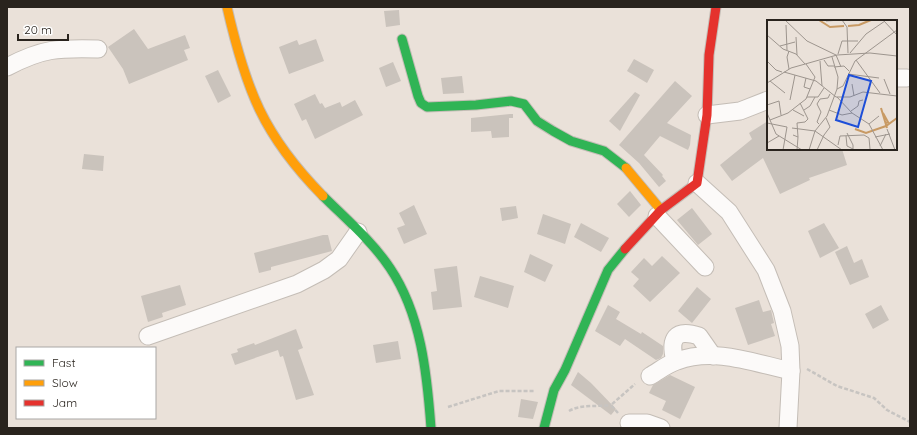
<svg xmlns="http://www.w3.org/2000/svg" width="917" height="435" viewBox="0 0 917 435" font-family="Quicksand,sans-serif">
  <rect width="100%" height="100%" fill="#eae1d9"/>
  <g fill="#cac3bc">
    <polygon points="399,10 400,25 386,27 384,11"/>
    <polygon points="134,29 148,49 185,35 190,48 184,50 188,60 129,84 123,69 108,47"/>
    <polygon points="316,39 324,61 289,74 279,47 297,40 299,45"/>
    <polygon points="634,59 654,70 647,83 627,71"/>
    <polygon points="393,62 401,81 386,87 379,68"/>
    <polygon points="218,70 231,96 218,103 205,76"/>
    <polygon points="462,76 464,93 443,94 441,78"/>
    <polygon points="675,81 692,96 667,123 691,135 690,145 688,150 660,136 644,155 663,175 662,176 666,181 659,187 639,163 619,145"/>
    <polygon points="635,92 640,95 620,131 609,121"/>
    <polygon points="315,94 320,104 322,103 325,108 340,102 342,107 355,100 363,115 315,139 306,119 302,121 294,104"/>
    <polygon points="510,114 513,114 513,118 509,118 509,137 492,138 491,131 471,132 471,118"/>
    <polygon points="768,121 768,149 842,149 847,165 809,178 810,180 780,194 763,158 732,181 720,165 752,139 749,133"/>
    <polygon points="84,154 104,156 103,171 82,169"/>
    <polygon points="630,191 641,205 629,217 617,204"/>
    <polygon points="414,205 427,234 404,244 397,228 405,225 399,213"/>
    <polygon points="516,206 518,218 502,221 500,208"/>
    <polygon points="692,208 712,234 698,245 677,220"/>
    <polygon points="543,214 571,224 565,244 537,234"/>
    <polygon points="581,223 609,238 601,252 574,237"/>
    <polygon points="824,223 839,248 820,258 808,231"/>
    <polygon points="323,235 328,235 332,251 271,267 271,270 259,273 254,253"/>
    <polygon points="847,246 854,263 862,259 869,277 850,285 835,252"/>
    <polygon points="530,254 553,265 545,282 524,272"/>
    <polygon points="662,256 680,273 650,302 633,286 639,279 631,272 644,258 652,266"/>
    <polygon points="457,266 462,307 433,310 431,292 437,291 434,269"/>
    <polygon points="480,276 514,286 508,308 474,297"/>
    <polygon points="180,285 186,305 162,313 163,317 148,322 141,296"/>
    <polygon points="697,287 711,299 692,323 678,311"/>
    <polygon points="759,300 763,312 771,310 774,323 771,324 775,336 748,345 735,308"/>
    <polygon points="608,305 620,312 616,319 641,334 642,332 663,346 663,354 661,358 656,360 625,339 620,346 595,331"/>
    <polygon points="881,305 889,320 873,329 865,314"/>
    <polygon points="296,329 303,348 298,350 314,395 296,400 283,356 280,357 278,350 235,365 231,354 238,352 237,349 254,343 255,345"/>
    <polygon points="398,341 401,359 376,363 373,345"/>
    <polygon points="578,372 591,383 616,409 611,415 571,385"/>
    <polygon points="670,375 695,387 680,419 662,410 666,401 649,393 653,385"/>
    <polygon points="521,399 538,402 533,419 518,417"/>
  </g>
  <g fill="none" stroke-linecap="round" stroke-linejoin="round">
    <defs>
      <g id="street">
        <path d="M7 67C43 48 58 48 98 49"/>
        <polyline points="896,78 907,78"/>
        <polyline points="707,115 740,111 768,100"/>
        <polyline points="697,183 729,212 766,270 782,311 790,346 791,371 788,428"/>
        <polyline points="657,216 705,267"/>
        <polyline points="148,336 297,284 324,270 339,259 358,232"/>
        <path d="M675 361C669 339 675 328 699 336L713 356"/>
        <path d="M650 376C659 371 667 364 677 361 714 347 754 363 791 371"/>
        <polyline points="629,423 647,423 661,428"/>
      </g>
      <g id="fast">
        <polyline points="402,39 418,96 421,103 427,107 476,105 511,101 524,104 537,121 553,131 571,141 604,151 626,168"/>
        <path d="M323 196C346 219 372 241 390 268 421 314 427 373 431 428"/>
        <polyline points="544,428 554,390 565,370 608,270 625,249"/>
      </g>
      <g id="slow">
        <path d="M227 7C246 90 263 135 323 196"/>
        <polyline points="626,168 661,210"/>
      </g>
      <polyline id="jam" points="625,249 661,210 697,183 707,115 709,55 716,7"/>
    </defs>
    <use href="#street" stroke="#c4bdb6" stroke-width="19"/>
    <use href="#fast" stroke="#c4bdb6" stroke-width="11"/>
    <use href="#slow" stroke="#c4bdb6" stroke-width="11"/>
    <use href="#jam" stroke="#c4bdb6" stroke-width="11"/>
    <g stroke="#c7c4c1" stroke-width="2.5" stroke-dasharray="4 2" stroke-linecap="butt">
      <polyline points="807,369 837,386 874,398 887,410 910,422"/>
      <polyline points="448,407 499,391 534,391"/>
      <path d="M569 411C581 404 597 407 611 405"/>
      <polyline points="618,413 611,405 635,384"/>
    </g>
    <use href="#street" stroke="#fcfaf9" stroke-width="17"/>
    <use href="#fast" stroke="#30b455" stroke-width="9"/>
    <use href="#slow" stroke="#ff9f0a" stroke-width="9"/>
    <use href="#jam" stroke="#e5322d" stroke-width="9"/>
  </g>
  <g transform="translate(767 20)">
    <rect width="130" height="130" fill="#eae1d9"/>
    <path fill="none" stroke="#c89a64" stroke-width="2" d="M52 0 63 7 77 6M81 6 92 5 104 0M114 88 120 108M116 93 121 102 119 103M88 109 99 113 119 106 130 98"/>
    <path fill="none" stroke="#9d958e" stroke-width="1" d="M18 0 40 21 69 35 74 47M75 0 80 7 81 33M59 1 74 0M117 1 130 15M19 5 20 30M0 15 16 29 29 34 38 44M29 17 30 35M13 26 28 22M22 31 20 37 22 49M83 33 99 14 118 1M71 34 75 21H91M65 37 71 57 70 69M57 40 61 46H67M89 40 113 73M0 41 9 50 15 52M53 41 55 66M67 47 77 46 82 51M17 52 49 61 69 77H83L96 72 130 76M81 54 112 58M39 58 37 67 43 69M117 59 123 74M3 61 18 73M0 63 24 48 70 35 103 33 130 36M85 64 87 76M40 77H51L57 68M70 77 85 93 102 104 116 130M23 80 28 55M0 85 12 81 14 95M26 90 37 96M37 90 43 86 48 77M62 90 75 95 85 93M84 91 91 86 92 81 96 80M0 93 9 114 35 130M3 100 21 93 39 79 48 57 39 44M0 103 20 107 16 130M52 104 50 102 54 92 50 84 53 79 61 78 63 74M102 104 112 96M25 108 48 111M120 109 128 130M48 111 75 130M80 113 86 125V130M26 115 31 117 30 130M57 115 63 107 59 98M79 116 80 126 86 129M31 117 30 103 38 102 41 99 33 83M108 117 123 114M0 123 12 116M71 125 73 116 97 115 102 118 103 129M113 126 119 114M42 130 48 111 60 96 70 69 76 66 88 41 130 10M50 130 57 115"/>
    <path fill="#1d4ed8" fill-opacity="0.15" stroke="#1d4ed8" stroke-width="2" d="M82 55 104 61 91 107 69 100Z"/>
    <rect width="130" height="130" fill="none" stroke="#29231d" stroke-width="2"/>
  </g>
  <rect width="917" height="435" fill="none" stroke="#29231d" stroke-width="16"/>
  <rect x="16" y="347" width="140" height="72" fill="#ffffff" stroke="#a9a7a5"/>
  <rect x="24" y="360" width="20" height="6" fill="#30b455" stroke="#a9a7a5"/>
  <text x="52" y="367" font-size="12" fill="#29231d">Fast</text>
  <rect x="24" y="380" width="20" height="6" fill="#ff9f0a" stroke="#a9a7a5"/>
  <text x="52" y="387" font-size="12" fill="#29231d">Slow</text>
  <rect x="24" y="400" width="20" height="6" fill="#e5322d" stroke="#a9a7a5"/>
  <text x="52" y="407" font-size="12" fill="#29231d">Jam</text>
  <path d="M18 34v6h50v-6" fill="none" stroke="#29231d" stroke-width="2"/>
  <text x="24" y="34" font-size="12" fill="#29231d" stroke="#ffffff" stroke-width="3" paint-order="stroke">20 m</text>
</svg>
